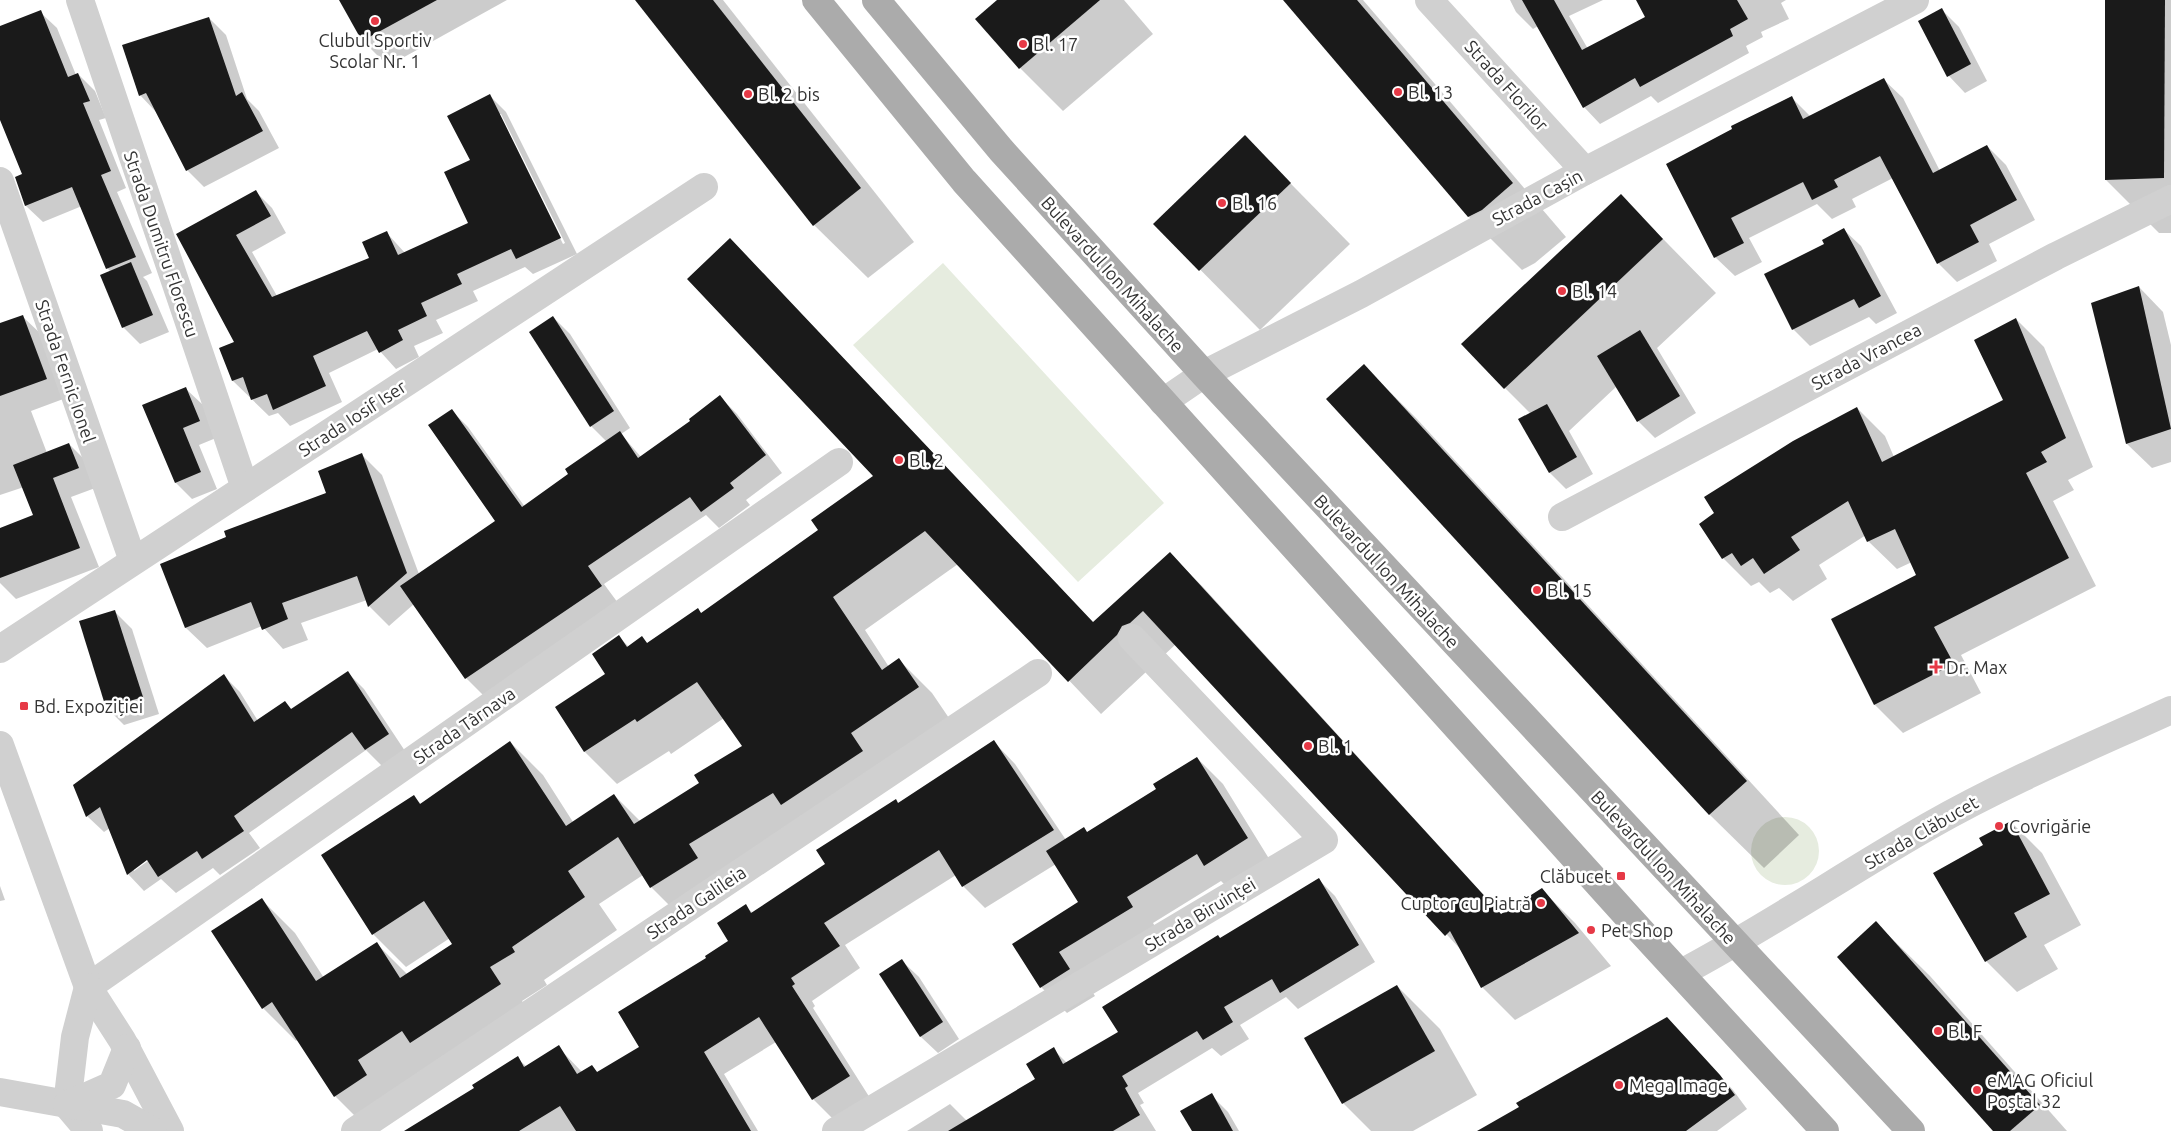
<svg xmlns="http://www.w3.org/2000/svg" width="2171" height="1131" viewBox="0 0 2171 1131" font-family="Ubuntu,sans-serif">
  <rect width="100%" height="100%" fill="#fff"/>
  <g fill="#e6ecdf">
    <polygon points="943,263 1164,503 1078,582 853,345"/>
    <circle cx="1785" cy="851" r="34"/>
  </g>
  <g fill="#0003" fill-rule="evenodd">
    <polygon points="340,0 507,0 388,66 363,41"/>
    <polygon points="636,0 723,0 914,242 868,278 814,225"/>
    <polygon points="999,0 1124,0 1153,34 1063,111 1020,68"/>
    <polygon points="1285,0 1363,0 1566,237 1535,263 1522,270 1469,217"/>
    <polygon points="1510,0 1603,0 1569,16 1588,49 1647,17 1638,0 1786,0 1781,3 1789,19 1761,32 1763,37 1746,46 1749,53 1658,103 1651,96 1600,124 1584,107 1538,26 1533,29 1516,12"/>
    <polygon points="2107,0 2171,0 2171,233 2159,233 2106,180"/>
    <polygon points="1942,10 1959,27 1987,81 1965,93 1949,76"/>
    <polygon points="40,12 57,28 76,75 78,74 95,91 106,118 99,120 126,188 117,192 152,273 143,277 147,281 169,332 140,344 123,327 111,272 107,268 82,206 43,222 26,206 17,178 24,175 0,117 0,28"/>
    <polygon points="209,18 226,35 247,99 259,111 279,148 204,187 187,170 156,112 140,95"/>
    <polygon points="1883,79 1903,98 1940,171 1987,146 2006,165 2035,220 1989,244 1997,261 1957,282 1938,263 1893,178 1852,199 1856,207 1832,219 1817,204 1749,238 1762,262 1735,276 1715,257 1667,165 1791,97 1810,116"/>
    <path d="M490 96 506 112 577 254 533 274 525 267 473 291 478 301 436 320 443 333 414 346 419 357 396 369 378 349 329 373 342 402 290 426 278 413 269 416 233 381 236 343 177 234 256 192 272 208 286 233 252 252 277 296 371 259 386 232 405 253 469 223 472 161ZM498 114H501L565 243 563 244Z"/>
    <polygon points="1245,137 1350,244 1260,330 1155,224"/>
    <polygon points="1621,196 1716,293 1657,348 1696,413 1655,438 1638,421 1617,386 1569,431 1593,474 1566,489 1550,473 1531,414 1505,388"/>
    <polygon points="1844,230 1861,246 1897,313 1876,324 1869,317 1810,346 1793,329 1826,244"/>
    <polygon points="2139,287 2163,312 2171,345 2171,462 2152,468 2127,444 2092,304"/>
    <polygon points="22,316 42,335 66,398 31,411 47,453 69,444 89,464 98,487 71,497 99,567 16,599 0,583 0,529 35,516 24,487 0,495 0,324"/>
    <polygon points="553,317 570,334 630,428 621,434 641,457 692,421 720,397 737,414 782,473 746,500 750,505 719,528 706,515 604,584 618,603 483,695 466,678 414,604 389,626 369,606 367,600 301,623 308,640 283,649 262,626 207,648 186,628 161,565 328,494 362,455 382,475 419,574 497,521 451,410 468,427 525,507 570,474 607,442 591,426"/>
    <polygon points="2016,319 2044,347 2093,467 2068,480 2074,490 2053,501 2096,586 1961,655 1981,693 1903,733 1875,705 1918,576 1912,562 1897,569 1868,541 1866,535 1819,565 1827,579 1793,601 1779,588 1770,593 1759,582 1751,586 1723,558 1857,408 1885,436 1894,457 2004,401"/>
    <polygon points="1364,366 1417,419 1799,835 1764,868 1710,815 1328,399"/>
    <polygon points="186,389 203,405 216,438 199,445 217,489 192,499 176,483"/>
    <polygon points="875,476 1094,623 1170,554 1203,587 1502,915 1542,890 1575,923 1611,966 1515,1020 1482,987 1463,952 1176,644 1101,714 958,564 865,630 889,667 899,660 932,693 951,721 684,920 651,887 643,875 599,904 617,930 544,980 547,985 522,1001 533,1017 368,1129 335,1096 298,1039 296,1041 263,1008 262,900 295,933 324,978 376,943 407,974 454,944 450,938 406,967 373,934 414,797 421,804 510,742 543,775 573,822 614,795 640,821 701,784 744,747 724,718 671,754 669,751 617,784 584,751 619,637 629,647 642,638 648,644 698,610 702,614 820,530"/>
    <polygon points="115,612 132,629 159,714 124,725 107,708 81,622"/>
    <path d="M348 673 364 689 405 751 382 766 366 750 249 833 260 848 220 875 213 868 176 893 161 879 144 891 128 874 110 828 104 832 87 816 224 676 240 692 258 721 285 702 292 710ZM151 856 152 858 134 871V868Z"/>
    <polygon points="994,742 1015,764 1066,840 1088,833 1158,789 1197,758 1223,784 1273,865 1231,891 1221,881 1153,923 1159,933 1084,979 1095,996 1067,1013 1041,987 1014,944 1080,902 1056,864 985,908 963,886 956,875 845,945 860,968 812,1001 815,1006 813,1008 870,1098 835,1121 813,1099 776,1042 724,1074 758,1131 582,1131 579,1128 575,1131 417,1131 517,1058 527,1067 558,1047 582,1072 592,1066 598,1073 641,1047 708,958 730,941 745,906 753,913 826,865 899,804"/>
    <polygon points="2011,822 2042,853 2081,925 2044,945 2058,969 2017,992 1986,961 1984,845"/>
    <polygon points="1318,879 1335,896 1375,962 1298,1009 1286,997 1240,1025 1249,1039 1221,1056 1212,1048 1138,1093 1144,1103 1140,1105 1156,1131 907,1131 950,1104 967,1121 1037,1080 1053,1049 1067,1063 1119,1033 1220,940"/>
    <polygon points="0,886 5,900 0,901"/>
    <polygon points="1876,923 1930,976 2067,1131 1995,1131"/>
    <polygon points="902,961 919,977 959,1039 938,1053 921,1037 881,974"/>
    <polygon points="1397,986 1440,1029 1477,1095 1413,1131 1371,1131 1343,1103"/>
    <polygon points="1680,1032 1733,1090 1747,1109 1717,1131 1480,1131"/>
    <polygon points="1211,1095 1228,1112 1239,1131 1193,1131"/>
  </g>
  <g fill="#1a1a1a">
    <polygon points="339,0 437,0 362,41"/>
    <polygon points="635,0 713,0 861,188 813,226"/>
    <polygon points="997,0 1100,0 1019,69 975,19"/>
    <polygon points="1283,0 1357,0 1513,183 1482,210 1468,217"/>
    <polygon points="1522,0 1554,0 1582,50 1645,17 1636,0 1737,0 1748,19 1730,29 1733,36 1640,87 1635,78 1583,108"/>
    <polygon points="2105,0 2165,0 2164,178 2105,180"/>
    <polygon points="1942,8 1971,64 1947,77 1918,21"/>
    <polygon points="41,10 68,77 78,73 90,101 83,103 111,171 101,175 136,257 106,269 72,187 25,206 15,177 22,174 0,120 0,26"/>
    <polygon points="209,17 236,96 242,92 263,131 186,171 146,93 139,96 122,45"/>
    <polygon points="1884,78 1933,173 1987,145 2017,200 1970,225 1979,242 1937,264 1880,156 1834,180 1838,187 1812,200 1803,182 1731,218 1744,243 1714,258 1666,164 1732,129 1731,126 1792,96 1803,119"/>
    <polygon points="490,94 561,238 516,259 511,249 457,274 462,284 421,303 427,316 398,330 403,340 379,353 367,331 313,356 326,386 273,410 267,394 251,400 243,377 232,381 219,348 234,342 176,234 256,190 271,216 236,235 272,297 369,258 362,242 387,231 398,255 468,223 444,172 470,160 447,116"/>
    <polygon points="1245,135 1291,183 1199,271 1153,224"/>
    <polygon points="1621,194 1663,239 1504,389 1461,344"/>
    <polygon points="1844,228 1881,296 1859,308 1854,299 1792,330 1764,274 1824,244 1822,240"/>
    <polygon points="730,238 1093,622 1170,552 1501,914 1542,888 1579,933 1481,988 1450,931 1445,936 1143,611 1130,623 1122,626 1117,635 1068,682 925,531 833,597 882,670 899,658 919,687 851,733 863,751 781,805 773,793 689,844 698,858 650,888 618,837 568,871 585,897 512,947 515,952 490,967 501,984 410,1043 402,1031 358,1060 367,1075 334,1097 272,1002 262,1009 211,931 262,898 316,981 377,942 400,978 452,944 424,901 372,935 321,855 414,795 420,804 510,741 566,826 614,794 634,824 699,783 694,775 742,746 697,682 637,722 635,719 584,752 555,707 605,674 592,654 619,635 627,647 642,636 647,643 698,608 701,613 818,530 811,520 873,476 687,279"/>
    <polygon points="131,262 153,315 122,328 100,275"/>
    <polygon points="2139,286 2171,429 2126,444 2091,303"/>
    <polygon points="23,315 47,379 0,396 0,323"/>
    <polygon points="553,316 614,411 590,427 529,332"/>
    <polygon points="2016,318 2066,438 2041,452 2047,462 2026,473 2069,558 1934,627 1954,664 1874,705 1831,619 1916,575 1895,529 1867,542 1848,501 1791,537 1800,550 1764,574 1753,558 1741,566 1732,553 1722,559 1699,524 1714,513 1704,497 1793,441 1857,407 1882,462 2003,400 1974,340"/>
    <polygon points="1640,330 1680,396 1637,422 1597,356"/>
    <polygon points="1364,364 1747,781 1709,815 1326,399"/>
    <polygon points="186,387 200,421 183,428 201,472 175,483 142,405"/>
    <polygon points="720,395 766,455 730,483 734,488 701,512 690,497 588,566 602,586 465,679 400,586 495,521 428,425 452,409 522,507 568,474 565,469 620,431 638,458 690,421 689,419"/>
    <polygon points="1547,404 1577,457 1549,473 1518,419"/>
    <polygon points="69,443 79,468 53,478 80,548 0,578 0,528 33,515 13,465"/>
    <polygon points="362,453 407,573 368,607 357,576 282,603 288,619 262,630 251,602 185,628 160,564 226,537 224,531 326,493 318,471"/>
    <polygon points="115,610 143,697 106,708 79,621"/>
    <polygon points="348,671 389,734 365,750 352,732 234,816 244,831 202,859 197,851 158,877 147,860 127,875 100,807 86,817 73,785 224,674 254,722 285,701 291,709"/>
    <polygon points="994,740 1054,830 962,887 939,850 824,923 840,946 791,978 795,984 792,986 850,1076 812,1100 759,1017 704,1052 751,1131 576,1131 560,1106 519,1131 404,1131 474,1088 472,1085 518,1056 524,1067 559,1045 577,1074 592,1065 597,1072 639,1047 618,1012 706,958 705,956 728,941 717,923 746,904 751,913 825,864 816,850 896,799 898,803"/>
    <polygon points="1197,757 1248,838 1204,866 1197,854 1127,897 1133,907 1059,952 1070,969 1040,988 1012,944 1078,902 1046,851 1084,827 1087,832 1156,789 1153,784"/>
    <polygon points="2011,821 2050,894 2014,913 2027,937 1985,962 1933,873 1983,845 1979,838"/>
    <polygon points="1319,878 1359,945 1280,993 1272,979 1224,1007 1233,1022 1203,1040 1197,1031 1122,1076 1128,1086 1125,1088 1140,1115 1113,1131 948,1131 1035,1079 1026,1064 1054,1047 1063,1064 1118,1032 1102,1007 1218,935 1220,938"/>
    <polygon points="1876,921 2040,1105 2010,1131 1993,1131 1837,957"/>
    <polygon points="902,959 943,1022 920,1037 879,974"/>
    <polygon points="1397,985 1435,1051 1342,1104 1304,1038"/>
    <polygon points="1667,1017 1720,1075 1735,1095 1686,1131 1477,1131 1519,1107 1516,1103"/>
    <polygon points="1212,1093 1233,1131 1192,1131 1180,1111"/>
  </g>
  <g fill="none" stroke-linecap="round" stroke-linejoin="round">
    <g stroke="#d0d0d0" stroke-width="28">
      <polyline points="80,0 245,488"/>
      <polyline points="1429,0 1585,171"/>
      <polyline points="0,181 133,561"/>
      <polyline points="1163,402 1204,374 1361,294 1585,171 1915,0"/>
      <polyline points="1562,517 2056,256 2171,199"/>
      <polyline points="0,649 704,187"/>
      <polyline points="88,987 839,462"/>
      <polyline points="355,1131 1038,673"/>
      <polyline points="836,1131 1324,840 1132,638"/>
    </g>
    <g stroke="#d0d0d0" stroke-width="28">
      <polyline points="0,745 88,987 122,1040 170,1131"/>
      <path d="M1681 973C1766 928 1845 874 1929 826 2006 782 2090 747 2171 710"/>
      <polyline points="88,987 75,1037 67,1105 89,1131"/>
      <polyline points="0,1092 123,1114 153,1131"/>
      <polyline points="67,1105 112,1085 127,1048"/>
    </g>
    <g stroke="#ababab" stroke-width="28">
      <polyline points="816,0 964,181 1639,929 1825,1131"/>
      <polyline points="876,0 1001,150 1204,374 1911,1131"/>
    </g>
  </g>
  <g fill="#e63946" stroke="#fff" stroke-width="2">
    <circle cx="375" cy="21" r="5"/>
    <circle cx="1023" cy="44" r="5"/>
    <circle cx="1398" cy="92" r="5"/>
    <circle cx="748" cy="94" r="5"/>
    <circle cx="1222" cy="203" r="5"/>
    <circle cx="1562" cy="291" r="5"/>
    <circle cx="899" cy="460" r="5"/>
    <circle cx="1537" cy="590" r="5"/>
    <path d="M1933.5 659.5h5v5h5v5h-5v5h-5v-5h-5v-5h5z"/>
    <rect x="19" y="701" width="10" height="10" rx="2.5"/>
    <circle cx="1308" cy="746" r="5"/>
    <circle cx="1999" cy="826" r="5"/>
    <rect x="1616" y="871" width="10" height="10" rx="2.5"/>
    <circle cx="1541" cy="903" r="5"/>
    <circle cx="1591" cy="930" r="5"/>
    <circle cx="1938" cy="1031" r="5"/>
    <circle cx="1619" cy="1085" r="5"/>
    <circle cx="1977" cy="1090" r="5"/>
  </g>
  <g text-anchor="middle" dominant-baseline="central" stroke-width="5" stroke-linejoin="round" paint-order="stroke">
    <g font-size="18" fill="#333" stroke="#fff" text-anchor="start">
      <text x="375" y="40" text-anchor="middle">Clubul Sportiv<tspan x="375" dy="21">Scolar Nr. 1</tspan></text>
      <text x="1033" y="44">Bl. 17</text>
      <text x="1408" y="92">Bl. 13</text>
      <text x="758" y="94">Bl. 2 bis</text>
      <text x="1232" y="203">Bl. 16</text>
      <text x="1572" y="291">Bl. 14</text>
      <text x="909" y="460">Bl. 2</text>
      <text x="1547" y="590">Bl. 15</text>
      <text x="1946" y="667">Dr. Max</text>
      <text x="34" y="706">Bd. Expoziției</text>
      <text x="1318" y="746">Bl. 1</text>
      <text x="2009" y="826">Covrigărie</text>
      <text x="1611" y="876" text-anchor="end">Clăbucet</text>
      <text x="1531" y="903" text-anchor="end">Cuptor cu Piatră</text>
      <text x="1601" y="930">Pet Shop</text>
      <text x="1948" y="1031">Bl. F</text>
      <text x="1987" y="1080">eMAG Oficiul<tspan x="1987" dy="21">Poștal 32</tspan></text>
      <text x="1629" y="1085">Mega Image</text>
    </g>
    <g font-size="18" fill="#333" stroke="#fff">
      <text transform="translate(1507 85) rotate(48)">Strada Florilor</text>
      <text transform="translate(1537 197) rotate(-28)">Strada Cașin</text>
      <text transform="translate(162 244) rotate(71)">Strada Dumitru Florescu</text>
      <text transform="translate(1113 274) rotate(48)">Bulevardul Ion Mihalache</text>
      <text transform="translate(1866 356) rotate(-28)">Strada Vrancea</text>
      <text transform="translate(66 371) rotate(71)">Strada Fernic Ionel</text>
      <text transform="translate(352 418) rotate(-33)">Strada Iosif Iser</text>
      <text transform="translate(1387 571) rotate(47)">Bulevardul Ion Mihalache</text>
      <text transform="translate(464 725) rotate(-35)">Strada Târnava</text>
      <text transform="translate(1921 832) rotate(-30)">Strada Clăbucet</text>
      <text transform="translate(1664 867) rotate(47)">Bulevardul Ion Mihalache</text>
      <text transform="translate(696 902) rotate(-34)">Strada Galileia</text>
      <text transform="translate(1200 914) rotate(-31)">Strada Biruinței</text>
    </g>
  </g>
</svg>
